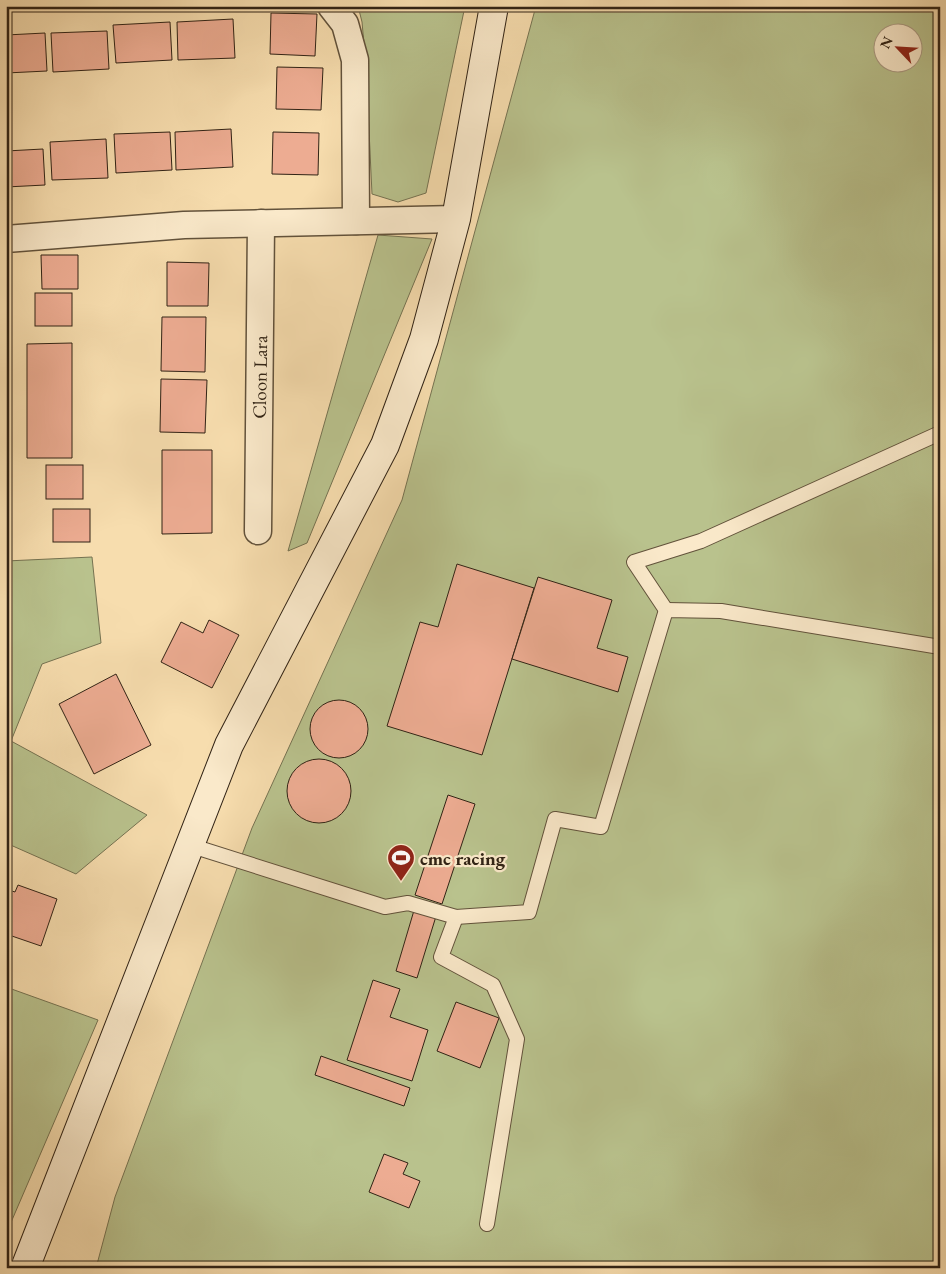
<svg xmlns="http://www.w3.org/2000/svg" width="946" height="1274" viewBox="0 0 946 1274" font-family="'EB Garamond',serif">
  <rect width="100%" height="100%" fill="#f7ddae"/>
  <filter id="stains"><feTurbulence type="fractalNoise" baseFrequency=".004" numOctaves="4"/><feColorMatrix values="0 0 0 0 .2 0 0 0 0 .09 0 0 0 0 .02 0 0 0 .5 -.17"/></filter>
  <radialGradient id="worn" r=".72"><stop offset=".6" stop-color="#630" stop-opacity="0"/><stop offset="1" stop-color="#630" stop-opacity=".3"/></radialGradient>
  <g fill="#b9c28d" stroke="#757251" fill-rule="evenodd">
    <polygon points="358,6 465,6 426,193 398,202 372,194 366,67 362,22"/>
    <path d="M536 6H940V1268H96L115 1197 252 828 402 500ZM884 32H914V62H884Z"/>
    <polygon points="378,235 432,239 307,543 288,551"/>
    <polygon points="92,557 101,643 42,664 11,741 147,815 76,874 6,843 6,561"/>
    <polygon points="6,987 98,1020 6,1234"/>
  </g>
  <g fill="#edac92" stroke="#312315">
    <polygon points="271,13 317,14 315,56 270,54"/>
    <polygon points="233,19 235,58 178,60 177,22"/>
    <polygon points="170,22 172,60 116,63 113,25"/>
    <polygon points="107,31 109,69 53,72 51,33"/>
    <polygon points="45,33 47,71 6,73 6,35"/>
    <polygon points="277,67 323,68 321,110 276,109"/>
    <polygon points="231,129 233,167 176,170 175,132"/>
    <polygon points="170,132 172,170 116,173 114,134"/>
    <polygon points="273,132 319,133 318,175 272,174"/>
    <polygon points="106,139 108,178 52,180 50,142"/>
    <polygon points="43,149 45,185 6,187 6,151"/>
    <polygon points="41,255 78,255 78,289 42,289"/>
    <polygon points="167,262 209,263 208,306 167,306"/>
    <rect x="35" y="293" width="37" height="33"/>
    <polygon points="162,317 206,317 205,372 161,371"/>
    <polygon points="72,343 72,458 27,458 27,344"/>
    <polygon points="161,379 207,380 205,433 160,432"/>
    <polygon points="162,450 212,450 212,533 162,534"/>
    <rect x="46" y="465" width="37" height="34"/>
    <rect x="53" y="509" width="37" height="33"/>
    <polygon points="457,564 534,588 482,755 387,726 420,622 438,627"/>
    <polygon points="538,577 612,600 597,648 628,657 618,692 512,659"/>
    <polygon points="209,620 239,635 212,688 161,662 181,622 203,633"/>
    <polygon points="116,674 151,745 94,774 59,704"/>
    <circle cx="339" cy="729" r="29"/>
    <circle cx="319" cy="791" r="32"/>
    <polygon points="448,795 475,804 442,904 415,895"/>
    <polygon points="18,885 57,899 41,946 6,934 6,889 15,892"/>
    <polygon points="415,907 437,913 417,978 396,971"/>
    <polygon points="373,980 400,989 390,1017 428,1030 412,1081 347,1060"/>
    <polygon points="456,1002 499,1018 480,1068 437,1051"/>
    <polygon points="321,1056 410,1088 404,1106 315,1075"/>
    <polygon points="384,1154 408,1163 403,1174 420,1181 409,1208 369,1192"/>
  </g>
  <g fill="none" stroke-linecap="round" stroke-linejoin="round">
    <defs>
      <g id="lane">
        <polyline points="666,610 634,562 701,541 940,433"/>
        <polyline points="189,845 385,907 408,903 456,917 529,912 555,819 601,827 666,610 721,611 940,647"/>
        <polyline points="456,917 441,957 493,985 517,1039 487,1224"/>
      </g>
      <g id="street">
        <polyline points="331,6 345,24 355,60 356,221"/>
        <polyline points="6,239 184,225 456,219"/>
        <polyline points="258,531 261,223"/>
      </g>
      <polyline id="secondary" points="25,1268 229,745 385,445 424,339 456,219 494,6"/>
    </defs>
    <use href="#lane" stroke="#62523b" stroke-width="16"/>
    <use href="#street" stroke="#62523b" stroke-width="29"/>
    <use href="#secondary" stroke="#312315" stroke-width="30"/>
    <use href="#lane" stroke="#fae9ca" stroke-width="14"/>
    <use href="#street" stroke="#fae9ca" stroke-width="26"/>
    <use href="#secondary" stroke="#fae9ca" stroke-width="28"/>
  </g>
  <defs>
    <symbol id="stadium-pin" viewBox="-11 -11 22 30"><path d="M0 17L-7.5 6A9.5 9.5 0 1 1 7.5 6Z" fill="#8f2418" stroke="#fae9ca"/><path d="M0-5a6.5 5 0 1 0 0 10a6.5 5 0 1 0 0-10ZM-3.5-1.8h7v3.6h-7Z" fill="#fff"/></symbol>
  </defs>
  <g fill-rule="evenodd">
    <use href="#stadium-pin" x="385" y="842" width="32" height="43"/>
  </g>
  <g text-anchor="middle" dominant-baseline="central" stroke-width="4.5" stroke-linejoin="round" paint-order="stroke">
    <g font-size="19" fill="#312315" stroke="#fae9ca">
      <text transform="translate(260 377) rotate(-89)">Cloon Lara</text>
    </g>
    <g font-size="19" font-weight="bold" fill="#312315" stroke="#fae9ca" text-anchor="start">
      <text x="420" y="858">cmc racing</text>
    </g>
  </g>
  <rect width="946" height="1274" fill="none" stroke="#f7ddae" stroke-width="25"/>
  <rect x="8" y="8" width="931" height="1259" fill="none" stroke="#312315" stroke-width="2.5"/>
  <rect x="12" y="12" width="921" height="1249" fill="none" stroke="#312315"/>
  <g transform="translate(898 48) rotate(295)"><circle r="24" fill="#fae9ca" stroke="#aa9a82"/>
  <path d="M0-4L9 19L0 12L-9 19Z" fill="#8f2418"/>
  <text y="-8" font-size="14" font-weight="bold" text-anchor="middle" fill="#312315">N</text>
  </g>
  <rect width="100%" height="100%" filter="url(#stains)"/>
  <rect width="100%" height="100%" fill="url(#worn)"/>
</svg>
